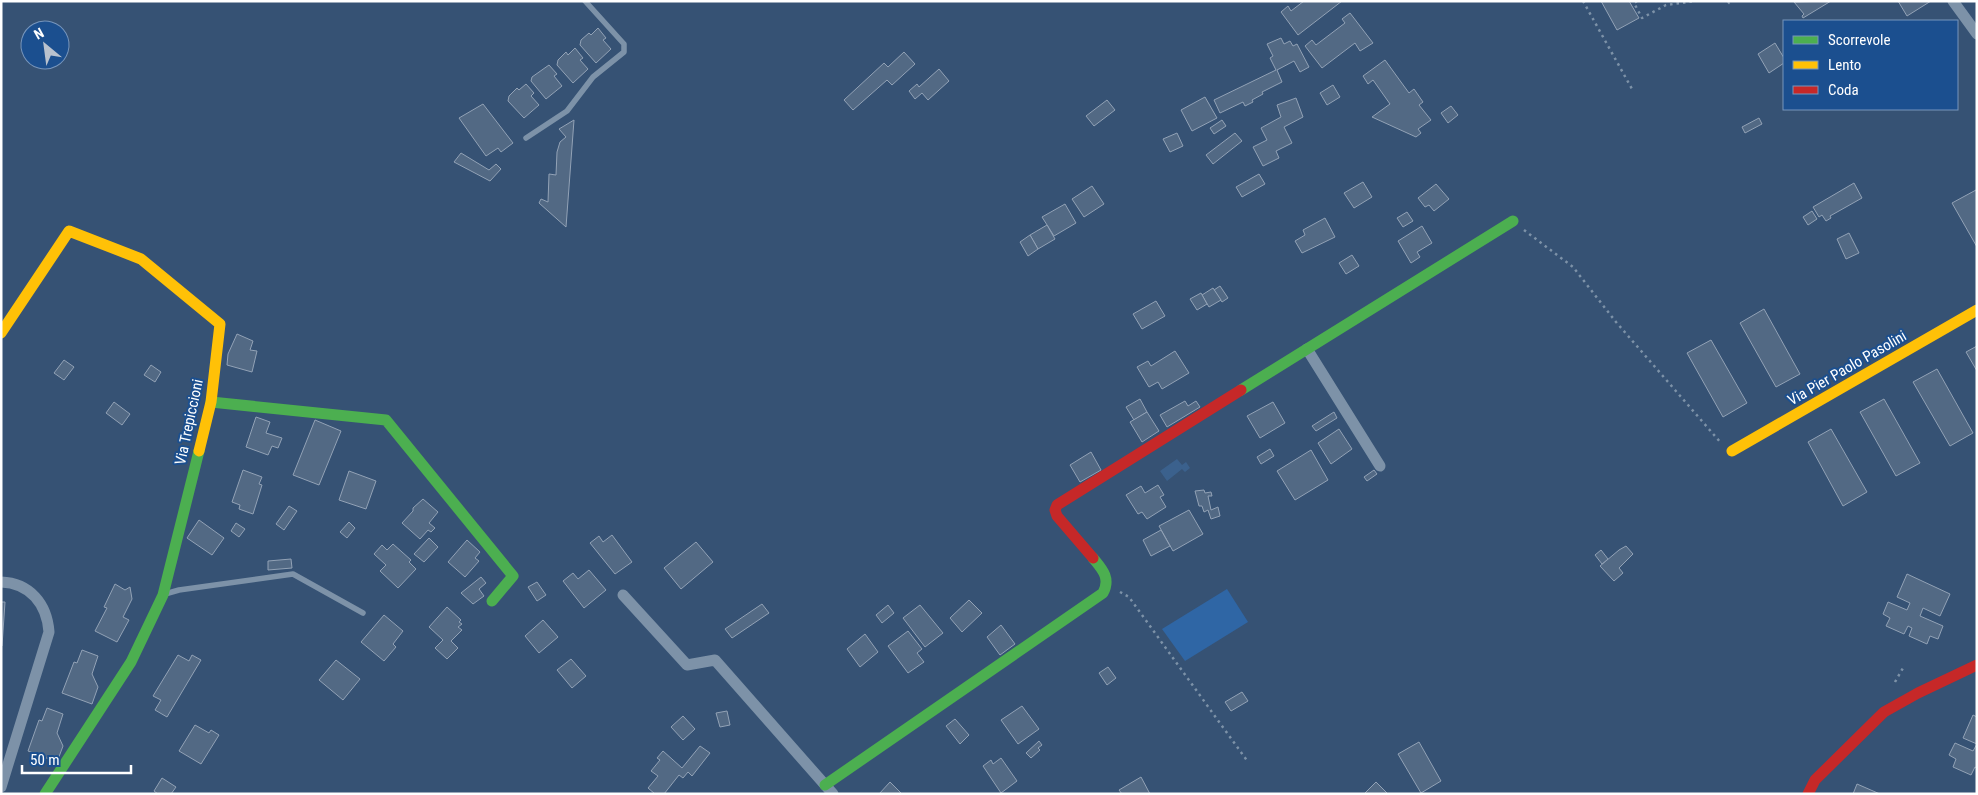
<svg xmlns="http://www.w3.org/2000/svg" width="1978" height="795" viewBox="0 0 1978 795" font-family="'Roboto Condensed',sans-serif">
  <rect width="100%" height="100%" fill="#365274"/>
  <polygon fill="#2f66a5" points="1227,589 1248,622 1185,661 1162,629"/>
  <polygon fill="#3b618d" points="1177,459 1182,465 1186,462 1190,468 1185,472 1182,469 1167,481 1160,471"/>
  <g fill="#526984" stroke="#92a2b6">
    <polygon points="1304,1 1342,1 1298,35 1281,12 1288,6 1291,11"/>
    <polygon points="1601,1 1629,1 1639,18 1617,30"/>
    <polygon points="1831,1 1803,18 1802,16 1804,14 1794,2"/>
    <polygon points="1898,1 1931,1 1907,16"/>
    <polygon points="1350,13 1373,43 1360,51 1355,43 1322,68 1305,46 1312,40 1316,45 1345,23 1342,19"/>
    <polygon points="598,28 606,38 603,40 611,49 596,63 580,45 581,40 589,33 591,35"/>
    <polygon points="1281,38 1284,44 1290,41 1293,46 1297,44 1309,67 1300,72 1294,61 1277,70 1282,82 1262,92 1263,94 1252,100 1253,102 1245,106 1243,102 1220,113 1214,100 1276,70 1270,58 1273,56 1267,44"/>
    <polygon points="1775,43 1784,58 1784,63 1769,73 1758,54"/>
    <polygon points="575,48 583,58 580,60 588,69 573,83 557,65 558,60 566,52 568,55"/>
    <polygon points="904,52 915,64 892,85 887,80 853,110 844,100 884,63 888,67"/>
    <polygon points="1385,60 1409,93 1414,89 1423,102 1419,105 1431,120 1418,129 1421,133 1416,137 1372,117 1390,104 1373,80 1368,84 1363,76"/>
    <polygon points="549,65 557,74 554,76 562,86 546,99 531,81 532,77"/>
    <polygon points="939,69 949,81 928,100 922,93 915,99 909,91 917,84 919,87"/>
    <polygon points="526,84 534,93 531,96 539,105 524,118 508,101 509,96 517,88 519,90"/>
    <polygon points="1333,85 1340,97 1327,105 1320,93"/>
    <polygon points="1205,97 1217,118 1192,131 1181,110"/>
    <polygon points="1296,98 1303,117 1284,127 1292,143 1276,151 1279,158 1263,166 1253,147 1267,140 1261,128 1281,117 1277,105"/>
    <polygon points="1107,100 1115,110 1094,126 1086,116"/>
    <polygon points="483,104 513,143 501,152 498,148 486,156 459,118"/>
    <polygon points="1451,106 1458,115 1448,123 1441,113"/>
    <polygon points="1759,118 1762,124 1745,133 1742,127"/>
    <polygon points="574,120 566,227 539,203 541,199 548,202 549,174 556,175 557,152 560,142 566,137 559,129"/>
    <polygon points="1222,120 1226,126 1214,134 1210,128"/>
    <polygon points="1177,133 1183,146 1170,152 1163,139"/>
    <polygon points="1235,133 1242,141 1213,164 1206,155"/>
    <polygon points="461,153 489,170 496,164 501,169 490,181 454,162"/>
    <polygon points="1259,174 1265,184 1242,197 1236,187"/>
    <polygon points="1363,182 1372,197 1354,208 1344,193"/>
    <polygon points="1854,183 1862,198 1830,216 1831,218 1826,221 1822,215 1819,217 1813,207"/>
    <polygon points="1436,184 1449,199 1434,211 1429,205 1425,207 1418,198"/>
    <polygon points="1092,186 1104,204 1084,217 1072,199"/>
    <polygon points="1976,190 1977,191 1977,247 1952,203"/>
    <polygon points="1065,204 1076,223 1054,236 1042,217"/>
    <polygon points="1812,211 1817,219 1808,225 1803,217"/>
    <polygon points="1407,212 1413,221 1403,227 1397,218"/>
    <polygon points="1325,218 1335,237 1302,253 1295,241 1305,235 1303,230"/>
    <polygon points="1047,225 1055,239 1038,249 1030,235"/>
    <polygon points="1422,226 1432,243 1417,252 1420,257 1411,263 1398,241"/>
    <polygon points="1849,233 1859,253 1846,259 1837,239"/>
    <polygon points="1030,235 1038,249 1028,256 1020,242"/>
    <polygon points="1352,255 1359,266 1346,274 1339,263"/>
    <polygon points="1220,286 1228,298 1222,302 1214,290"/>
    <polygon points="1213,288 1221,300 1209,307 1202,295"/>
    <polygon points="1201,293 1207,304 1197,310 1190,299"/>
    <polygon points="1156,301 1165,316 1142,329 1133,314"/>
    <polygon points="1764,309 1800,374 1776,387 1740,323"/>
    <polygon points="237,334 253,341 250,350 257,351 252,372 227,365 228,354"/>
    <polygon points="1711,340 1747,403 1723,417 1687,353"/>
    <polygon points="1977,346 1977,371 1966,352"/>
    <polygon points="1175,351 1189,373 1162,389 1158,382 1149,387 1137,367 1148,361 1151,366"/>
    <polygon points="64,360 74,367 64,380 54,373"/>
    <polygon points="151,365 161,372 155,382 144,375"/>
    <polygon points="1937,369 1973,433 1950,446 1913,382"/>
    <polygon points="1140,399 1147,412 1134,420 1126,407"/>
    <polygon points="1884,399 1920,463 1896,476 1860,412"/>
    <polygon points="1185,401 1188,406 1196,401 1200,407 1167,427 1160,415"/>
    <polygon points="114,402 130,414 122,425 106,413"/>
    <polygon points="1273,402 1285,423 1260,438 1247,416"/>
    <polygon points="1147,412 1159,431 1142,442 1130,422"/>
    <polygon points="1334,412 1337,418 1316,431 1312,426"/>
    <polygon points="256,417 270,422 266,433 282,438 278,448 272,446 268,455 246,447"/>
    <polygon points="315,420 341,431 319,485 293,475"/>
    <polygon points="1339,429 1352,449 1331,464 1318,443"/>
    <polygon points="1831,429 1867,492 1843,506 1808,442"/>
    <polygon points="1270,449 1274,456 1261,464 1257,457"/>
    <polygon points="1311,450 1328,480 1295,500 1277,471"/>
    <polygon points="1091,452 1101,470 1080,482 1070,465"/>
    <polygon points="243,470 262,477 259,484 262,485 253,514 239,509 240,505 232,502"/>
    <polygon points="1374,470 1377,474 1367,481 1364,477"/>
    <polygon points="349,471 376,481 366,509 339,500"/>
    <polygon points="1158,485 1164,495 1160,497 1166,507 1147,519 1142,512 1138,514 1126,495 1141,486 1145,493"/>
    <polygon points="1204,490 1205,493 1211,492 1212,496 1208,496 1211,510 1218,507 1220,516 1211,519 1208,510 1204,512 1202,506 1199,506 1195,491"/>
    <polygon points="423,499 438,512 429,523 435,528 431,532 428,530 420,539 402,523 413,511 413,508"/>
    <polygon points="289,506 297,511 284,530 276,524"/>
    <polygon points="1189,510 1203,534 1173,551 1159,526"/>
    <polygon points="199,520 224,538 212,555 187,538"/>
    <polygon points="349,522 355,528 347,538 340,532"/>
    <polygon points="236,523 245,529 239,537 231,531"/>
    <polygon points="1161,530 1170,546 1151,556 1143,540"/>
    <polygon points="612,535 632,562 615,574 590,543 599,536 603,542"/>
    <polygon points="429,538 438,547 424,562 414,554"/>
    <polygon points="467,540 480,552 475,558 479,561 465,577 448,562"/>
    <polygon points="696,542 713,562 681,589 664,568"/>
    <polygon points="393,544 411,560 409,562 416,569 398,588 380,571 386,565 374,554 382,545 387,550"/>
    <polygon points="1626,546 1633,554 1619,568 1623,573 1614,581 1600,566 1619,550"/>
    <polygon points="1601,550 1608,559 1602,564 1595,555"/>
    <polygon points="291,559 292,568 268,570 268,561"/>
    <polygon points="589,570 606,590 584,608 563,581 573,573 578,579"/>
    <polygon points="1907,574 1950,594 1940,616 1923,608 1920,616 1943,626 1938,639 1930,636 1927,644 1909,636 1912,628 1908,626 1904,634 1886,626 1890,618 1883,614 1888,602 1907,610 1910,603 1897,597"/>
    <polygon points="481,577 486,583 479,589 484,596 473,604 461,593"/>
    <polygon points="537,582 546,595 537,601 528,587"/>
    <polygon points="115,584 125,590 130,587 132,599 123,617 129,620 117,642 95,631 107,608 104,607"/>
    <polygon points="969,600 982,613 962,632 950,618"/>
    <polygon points="1,602 5,602 2,646 1,646"/>
    <polygon points="762,604 769,613 732,638 725,629"/>
    <polygon points="888,605 894,613 882,623 876,615"/>
    <polygon points="920,605 943,633 925,647 903,618"/>
    <polygon points="447,607 461,620 459,622 462,624 458,627 462,630 451,641 458,648 447,659 435,648 443,640 429,627"/>
    <polygon points="384,615 403,631 393,644 396,647 384,661 361,642"/>
    <polygon points="543,620 558,637 539,653 525,636"/>
    <polygon points="1001,625 1015,644 1000,655 987,637"/>
    <polygon points="908,631 922,649 917,653 924,662 908,673 888,646"/>
    <polygon points="865,634 878,652 860,667 847,649"/>
    <polygon points="82,650 98,656 92,674 98,687 92,704 62,693 74,662 77,663"/>
    <polygon points="178,655 189,661 192,655 201,660 167,717 155,710 161,700 153,696"/>
    <polygon points="571,659 586,676 572,688 557,670"/>
    <polygon points="336,660 360,679 343,700 319,680"/>
    <polygon points="1108,667 1116,678 1107,685 1099,673"/>
    <polygon points="1242,692 1248,701 1231,711 1225,702"/>
    <polygon points="1022,706 1039,729 1018,744 1001,720"/>
    <polygon points="47,708 63,714 57,733 63,746 57,762 28,751 39,720 42,721"/>
    <polygon points="727,711 730,725 720,727 716,713"/>
    <polygon points="1973,715 1977,717 1977,768 1975,767 1971,775 1953,767 1956,759 1949,755 1955,743 1973,751 1977,744 1963,738"/>
    <polygon points="683,716 695,729 683,740 671,727"/>
    <polygon points="955,719 969,735 960,744 946,726"/>
    <polygon points="195,725 209,733 211,730 219,735 201,764 179,751"/>
    <polygon points="1039,741 1042,745 1038,748 1040,750 1031,758 1026,753"/>
    <polygon points="1419,742 1441,781 1421,793 1398,754"/>
    <polygon points="700,746 710,753 692,776 688,772 683,778 679,775 664,794 655,794 648,788 658,776 651,771 660,760 657,758 663,751 682,768"/>
    <polygon points="1001,758 1017,781 1001,793 983,766 991,760 993,764"/>
    <polygon points="1141,777 1150,794 1122,794 1119,790"/>
    <polygon points="162,778 176,787 171,794 158,794 154,791"/>
    <polygon points="890,782 902,794 879,794"/>
    <polygon points="1376,782 1388,794 1364,794"/>
    <polygon points="1857,784 1880,794 1853,794"/>
  </g>
  <g fill="none" stroke-linecap="round" stroke-linejoin="round">
    <g stroke="#7d92a8" stroke-width="2.5" stroke-dasharray="2.5 4" stroke-linecap="butt">
      <polyline points="1583,1 1632,89"/>
      <polyline points="1637,1 1634,3 1642,18 1666,5 1696,1"/>
      <polyline points="1728,1 1729,3 1731,1"/>
      <polyline points="1524,230 1573,267 1616,322 1721,443"/>
      <polyline points="1120,592 1129,597 1248,762"/>
      <polyline points="1895,682 1903,668"/>
    </g>
    <g stroke="#7d92a8" stroke-width="5.5">
      <polyline points="526,138 567,111 593,77 624,52 624,44 585,1"/>
      <polyline points="165,594 179,590 293,574 363,613"/>
    </g>
    <g stroke="#7d92a8" stroke-width="11">
      <polyline points="1953,1 1977,34"/>
      <polyline points="1307,349 1380,466"/>
      <path d="M1 582C30 583 47 604 49 632L1 787"/>
      <polyline points="623,595 687,665 715,660 833,794"/>
    </g>
    <g stroke="#4caf50" stroke-width="11">
      <polyline points="1241,390 1513,221"/>
      <polyline points="211,402 386,420 513,576 492,601"/>
      <path d="M825 785 1103 593C1111 578 1102 569 1093 558"/>
      <polyline points="45,794 131,662 163,595 199,451"/>
    </g>
    <g stroke="#ffc107" stroke-width="11">
      <polyline points="1,333 69,231 141,259 220,324 211,402 199,451"/>
      <polyline points="1732,451 1977,310"/>
    </g>
    <g stroke="#c62828" stroke-width="11">
      <polyline points="1093,558 1057,516 1055,510 1057,505 1241,390"/>
      <polyline points="1808,794 1815,780 1884,712 1918,693 1977,665"/>
    </g>
  </g>
  <g text-anchor="middle" dominant-baseline="central" stroke-width="4" stroke-linejoin="round" paint-order="stroke">
    <g font-size="15" fill="#fff" stroke="#1b4f8f">
      <text transform="translate(1847 368) rotate(-30)">Via Pier Paolo Pasolini</text>
      <text transform="translate(189 422) rotate(-78)">Via Trepiccioni</text>
    </g>
  </g>
  <rect width="1978" height="795" fill="none" stroke="#ffffff" stroke-width="5"/>
  <rect x="1783" y="20" width="175" height="90" fill="#1b4f8f" stroke="#7695bc"/>
  <rect x="1793" y="36" width="25" height="8" fill="#4caf50" stroke="#7695bc"/>
  <text x="1828" y="45" font-size="15" fill="#ffffff">Scorrevole</text>
  <rect x="1793" y="61" width="25" height="8" fill="#ffc107" stroke="#7695bc"/>
  <text x="1828" y="70" font-size="15" fill="#ffffff">Lento</text>
  <rect x="1793" y="86" width="25" height="8" fill="#c62828" stroke="#7695bc"/>
  <text x="1828" y="95" font-size="15" fill="#ffffff">Coda</text>
  <g transform="translate(45 45) rotate(331)"><circle r="24" fill="#1b4f8f" stroke="#7695bc"/>
  <path d="M0-4L9 19L0 12L-9 19Z" fill="#b9c2ce"/>
  <text y="-8" font-size="14" font-weight="bold" text-anchor="middle" fill="#ffffff">N</text>
  </g>
  <path d="M22 765v8h109v-8" fill="none" stroke="#ffffff" stroke-width="2.5"/>
  <text x="30" y="765" font-size="15" fill="#ffffff" stroke="#1b4f8f" stroke-width="4" paint-order="stroke">50 m</text>
</svg>
